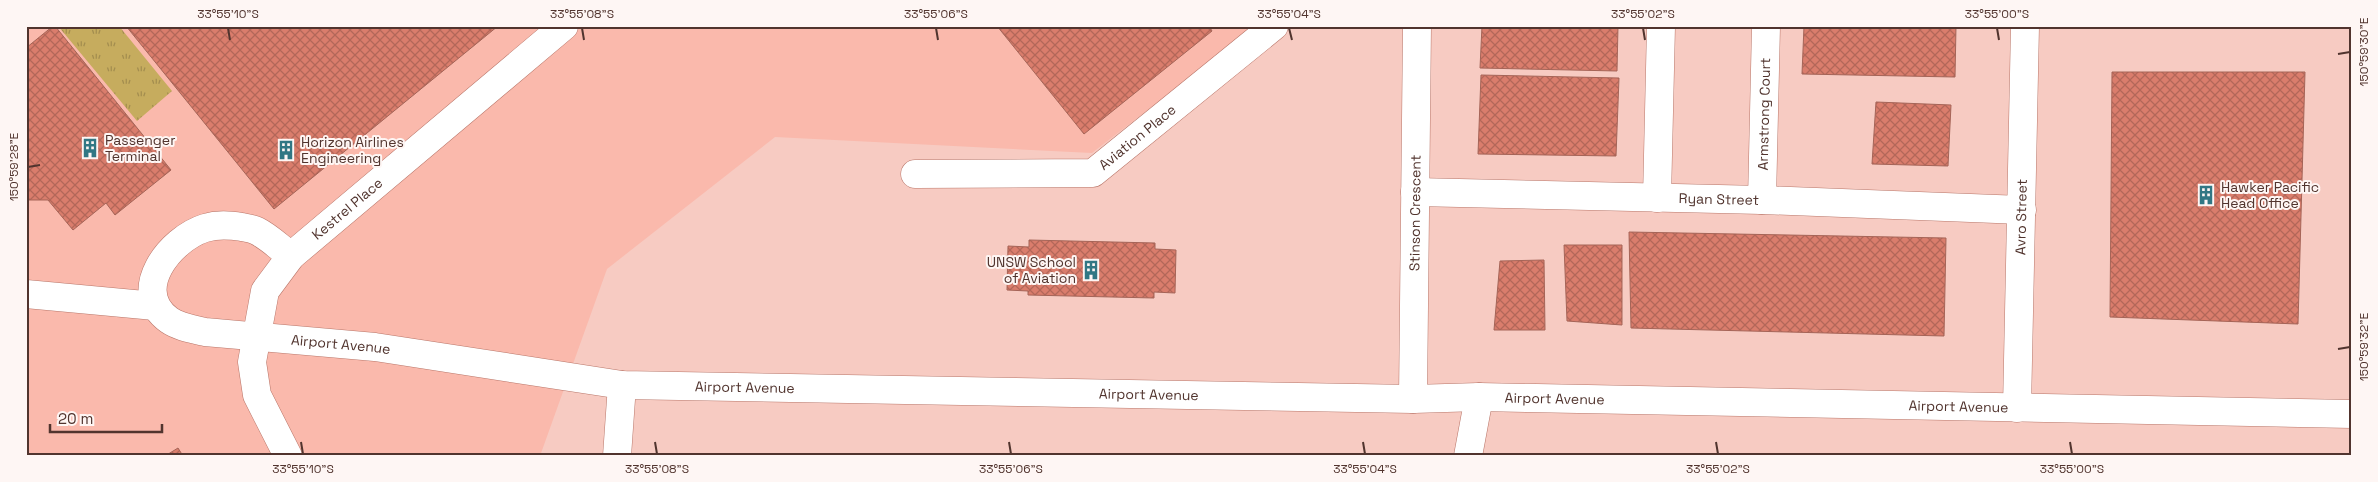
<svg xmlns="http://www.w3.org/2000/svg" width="2378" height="482" viewBox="0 0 2378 482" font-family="'Space Grotesk',sans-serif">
  <defs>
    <pattern id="grass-tufts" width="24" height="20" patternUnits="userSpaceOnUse" patternTransform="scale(1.25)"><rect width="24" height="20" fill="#c6ac5e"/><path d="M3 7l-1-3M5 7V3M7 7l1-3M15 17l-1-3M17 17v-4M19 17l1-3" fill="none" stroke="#a38d4e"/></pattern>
    <pattern id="building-cross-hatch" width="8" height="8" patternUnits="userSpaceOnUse" patternTransform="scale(1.25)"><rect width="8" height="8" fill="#da7d6c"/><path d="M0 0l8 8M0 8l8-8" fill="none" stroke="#b36759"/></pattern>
  </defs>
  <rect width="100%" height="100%" fill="#f7cbc2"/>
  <polygon fill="#fab9ac" points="26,26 1256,26 1092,153 775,137 607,269 540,456 26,456"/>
  <polygon fill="url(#grass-tufts)" points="58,26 119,26 172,91 137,121"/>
  <g fill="url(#building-cross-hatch)" stroke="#a56457">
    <polygon points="53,26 55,26 171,170 115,215 106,203 73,230 48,200 26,200 26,48"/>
    <polygon points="126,26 498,26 274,209"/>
    <polygon points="997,26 1209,26 1212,31 1084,134"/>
    <polygon points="1482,26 1618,26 1617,71 1480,68"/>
    <polygon points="1804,26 1956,26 1955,77 1802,74"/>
    <polygon points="2112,72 2305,72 2298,324 2110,317"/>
    <polygon points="1481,75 1619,78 1616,156 1478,154"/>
    <polygon points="1876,102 1951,105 1948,166 1872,164"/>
    <polygon points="1629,232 1946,238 1944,336 1631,328"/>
    <polygon points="1029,240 1155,243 1155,249 1176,250 1175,293 1154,292 1154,298 1028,295 1028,291 1007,290 1008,246 1029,247"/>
    <polygon points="1564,245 1622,245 1622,325 1567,321"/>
    <polygon points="1544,260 1545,330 1494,330 1500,261"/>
    <polygon points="178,448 183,456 165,456"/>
  </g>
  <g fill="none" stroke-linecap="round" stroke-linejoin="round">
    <defs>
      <g id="minor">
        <path id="s1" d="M915 174 1093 173 1274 26"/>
        <path id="s2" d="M1415 192 1762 200 2022 210"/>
        <polyline points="1657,198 1661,26"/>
        <path id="s3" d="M1762 200 1766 26"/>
        <path id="s4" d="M291 256C280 248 269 237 257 231 253 229 247 228 242 227 229 225 218 224 205 228 170 239 129 291 169 320 179 327 193 329 205 332L375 347 622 385 1413 399 1479 397 2352 414"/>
        <polyline points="26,294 155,306"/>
        <path id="s5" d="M1413 399 1417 26"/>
        <path id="s6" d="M2017 408 2025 26"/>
        <path id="s7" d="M288 456 257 395 252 362 265 291 291 256 564 26"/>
        <polyline points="617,456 622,385"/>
        <polyline points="1468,456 1479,397"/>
      </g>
    </defs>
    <use href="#minor" stroke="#b97669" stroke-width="29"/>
    <use href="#minor" stroke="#fff" stroke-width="28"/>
  </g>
  <path fill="none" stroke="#51342e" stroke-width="2" d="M228 28 230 40M582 28 584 40M936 28 938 40M1289 28 1292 40M1643 28 1645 40M1997 28 1999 40M2338 54 2350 52M28 167 40 165M2338 349 2350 347M301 442 303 454M655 442 657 454M1009 442 1011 454M1363 442 1365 454M1716 442 1718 454M2070 442 2072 454"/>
  <defs>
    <symbol id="building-bare" viewBox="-9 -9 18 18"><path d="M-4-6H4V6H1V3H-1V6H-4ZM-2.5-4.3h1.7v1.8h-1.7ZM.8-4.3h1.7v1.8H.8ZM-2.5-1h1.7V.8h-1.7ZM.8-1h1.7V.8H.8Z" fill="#317784" stroke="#fef6f4" stroke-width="2.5" paint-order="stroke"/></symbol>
  </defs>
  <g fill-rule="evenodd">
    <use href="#building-bare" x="76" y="134" width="28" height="28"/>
    <use href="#building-bare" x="272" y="136" width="28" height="28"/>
    <use href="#building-bare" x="2192" y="181" width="28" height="28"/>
    <use href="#building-bare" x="1077" y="256" width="28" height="28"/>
  </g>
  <g text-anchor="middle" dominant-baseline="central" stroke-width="4" stroke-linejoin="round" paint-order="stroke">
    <g font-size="14" fill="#51342e" stroke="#fef6f4">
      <text stroke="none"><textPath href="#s3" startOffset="86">Armstrong Court</textPath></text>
      <text stroke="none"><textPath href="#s1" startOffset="235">Aviation Place</textPath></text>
      <text stroke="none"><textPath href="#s2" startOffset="304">Ryan Street</textPath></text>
      <text stroke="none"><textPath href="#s7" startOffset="291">Kestrel Place</textPath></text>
      <text stroke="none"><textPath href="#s5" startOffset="186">Stinson Crescent</textPath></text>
      <text stroke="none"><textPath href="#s6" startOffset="191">Avro Street</textPath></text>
      <text stroke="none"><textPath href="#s4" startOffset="391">Airport Avenue</textPath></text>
      <text stroke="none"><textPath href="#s4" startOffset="798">Airport Avenue</textPath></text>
      <text stroke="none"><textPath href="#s4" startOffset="1202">Airport Avenue</textPath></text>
      <text stroke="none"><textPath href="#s4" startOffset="1608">Airport Avenue</textPath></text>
      <text stroke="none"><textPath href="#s4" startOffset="2012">Airport Avenue</textPath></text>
    </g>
    <g font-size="14" fill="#51342e" stroke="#fef6f4" text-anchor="start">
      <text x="105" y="140">Passenger<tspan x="105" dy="16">Terminal</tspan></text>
      <text x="301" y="142">Horizon Airlines<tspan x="301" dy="16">Engineering</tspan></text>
      <text x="2221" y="187">Hawker Pacific<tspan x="2221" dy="16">Head Office</tspan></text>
      <text x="1076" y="262" text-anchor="end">UNSW School<tspan x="1076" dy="16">of Aviation</tspan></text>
    </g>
  </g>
  <rect width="2378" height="482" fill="none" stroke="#fef6f4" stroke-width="55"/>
  <path d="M50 424v8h112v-8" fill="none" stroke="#51342e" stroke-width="2.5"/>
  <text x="58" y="424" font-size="15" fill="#51342e" stroke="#fef6f4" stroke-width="4" paint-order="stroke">20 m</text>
  <rect x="28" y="28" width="2322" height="426" fill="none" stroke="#51342e" stroke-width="2"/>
  <g font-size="12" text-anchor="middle" fill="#51342e">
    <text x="228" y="18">33°55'10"S</text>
    <text x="582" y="18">33°55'08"S</text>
    <text x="936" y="18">33°55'06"S</text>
    <text x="1289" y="18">33°55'04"S</text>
    <text x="1643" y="18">33°55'02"S</text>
    <text x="1997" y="18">33°55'00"S</text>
    <text transform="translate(2364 52) rotate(-90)" y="4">150°59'30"E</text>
    <text transform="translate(14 167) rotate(-90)" y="4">150°59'28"E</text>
    <text transform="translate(2364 347) rotate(-90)" y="4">150°59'32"E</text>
    <text x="303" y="473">33°55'10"S</text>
    <text x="657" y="473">33°55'08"S</text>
    <text x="1011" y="473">33°55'06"S</text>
    <text x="1365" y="473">33°55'04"S</text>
    <text x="1718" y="473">33°55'02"S</text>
    <text x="2072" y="473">33°55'00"S</text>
  </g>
</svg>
